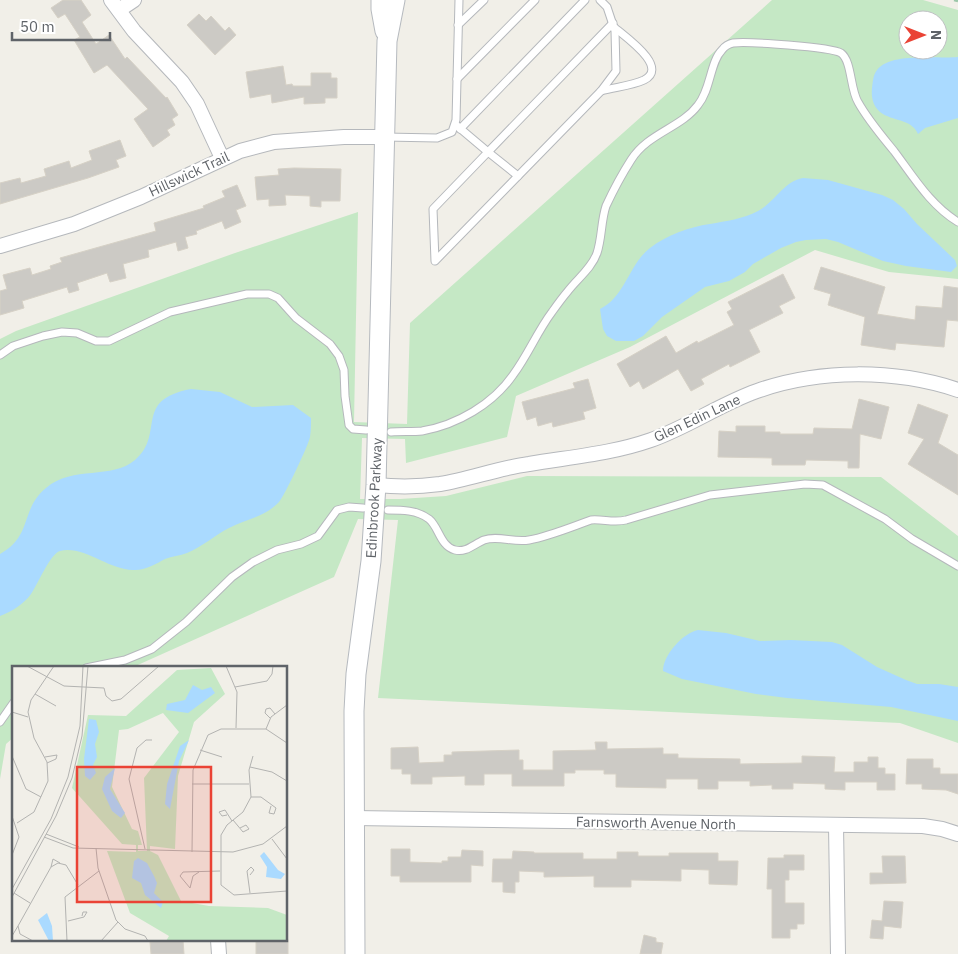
<svg xmlns="http://www.w3.org/2000/svg" width="958" height="954" viewBox="0 0 958 954" font-family="'IBM Plex Sans',sans-serif">
  <rect width="100%" height="100%" fill="#f1efe8"/>
  <path fill="#c5e8c5" fill-rule="evenodd" d="M772 0H923L958 10V279L889 272 815 250 630 347 516 396 507 437 406 463 405 439 362 438 360 499H400L446 496 527 476 881 477 958 536V743L900 723 378 698 398 520 358 519 334 577 131 668H14V737L6 744 0 779V339L16 331 235 253 358 212 354 422 407 424 410 323ZM908 20H938V50H908Z"/>
  <g fill="#aadaff">
    <path d="M958 57V118L925 128 918 134C911 118 893 122 880 112 873 106 871 97 872 88 873 81 873 75 877 70 891 52 937 59 958 57Z"/>
    <path d="M803 178 828 180 882 195 893 200 904 209 917 224 955 260 957 266 951 272 906 266 883 261 838 242 826 239 806 240 796 242 781 248 753 264 745 272 729 281 705 287 662 317 643 336 634 341H616L607 336 603 329 600 309C625 297 629 264 650 248 667 235 689 227 710 224 726 221 743 219 758 211 775 202 784 181 803 178Z"/>
    <path d="M191 389 220 392 252 407 293 405 311 418C311 424 311 430 310 437 309 444 284 497 279 502 265 517 247 519 229 528 215 535 202 547 187 553 180 556 172 556 165 559 156 564 144 571 133 570 109 570 83 545 60 551 50 554 38 584 31 594 24 604 11 612 0 616V554C33 536 20 509 46 488 73 465 112 480 135 460 166 434 132 400 191 389Z"/>
    <path d="M698 630 726 633 760 641 791 640 832 642 842 645 877 667 906 680 917 684H939L958 687V721L891 707 787 698 756 694 682 679 663 671C663 655 683 633 698 630Z"/>
  </g>
  <g fill="#cccac5" stroke="#d6d1c6">
    <polygon points="63,0 81,0 91,15 82,22 96,44 109,35 125,59 127,57 166,98 167,97 178,115 172,119 175,125 167,130 170,135 153,147 134,119 148,109 107,65 94,73 74,40 80,37 65,14 58,18 51,8"/>
    <polygon points="199,14 206,21 211,16 225,31 229,27 236,35 215,55 187,25"/>
    <polygon points="283,66 286,85 292,84 293,86 311,86 311,73 331,73 331,78 337,78 337,98 325,98 325,103 304,104 304,97 272,103 271,94 250,98 246,72"/>
    <polygon points="120,140 126,156 116,160 119,167 88,178 0,204 0,183 20,178 21,183 46,176 44,169 69,161 71,168 92,160 89,151"/>
    <polygon points="294,168 341,169 340,201 321,201 321,207 310,206 310,196 285,195 286,205 269,206 269,199 257,200 255,177 279,175 278,169"/>
    <polygon points="237,185 246,206 236,210 241,222 225,229 222,221 196,231 197,234 185,237 188,248 178,251 176,242 148,250 149,257 123,264 126,278 110,282 107,273 77,283 79,290 69,293 67,287 22,301 24,308 0,315 0,291 7,289 3,275 30,268 32,275 51,269 50,266 62,262 60,258 156,231 154,223 204,208 203,206 225,197 222,191"/>
    <polygon points="821,267 885,287 877,314 915,320 916,306 942,308 944,286 958,288 958,321 947,320 944,347 896,343 895,350 861,345 865,317 828,305 831,294 814,289"/>
    <polygon points="783,274 795,298 779,306 783,313 749,330 760,352 730,367 729,364 701,379 704,384 691,391 678,369 643,389 639,381 630,387 617,364 666,336 676,353 697,341 698,343 734,325 727,312 732,309 728,302"/>
    <polygon points="588,379 596,408 583,412 585,419 553,427 552,422 538,426 536,417 527,420 522,402 575,388 573,383"/>
    <polygon points="859,399 889,407 881,439 860,434 859,468 848,468 848,461 806,460 805,465 772,465 772,458 718,457 719,431 736,432 736,426 765,426 765,432 780,432 780,434 813,434 814,428 852,429"/>
    <polygon points="918,404 948,415 938,443 958,455 958,495 908,464 924,439 908,433"/>
    <polygon points="595,742 607,742 607,749 663,748 663,754 678,754 678,758 740,759 740,764 802,763 802,756 835,757 834,772 854,772 854,762 868,762 868,757 878,757 878,768 885,768 885,774 895,774 895,790 877,790 877,782 845,782 845,790 825,789 825,784 793,783 793,789 772,789 772,785 750,786 750,781 718,781 718,789 698,789 698,779 666,779 666,788 616,787 616,774 604,774 604,770 575,770 575,773 564,773 564,786 512,786 512,774 484,774 484,785 465,785 465,776 432,777 432,784 411,784 411,774 402,774 402,769 391,769 391,748 418,747 419,763 444,762 444,755 452,755 452,752 519,750 519,760 523,760 523,770 553,770 553,751 596,750"/>
    <polygon points="907,759 933,759 933,768 940,768 940,774 958,774 958,794 946,790 922,789 922,784 906,784"/>
    <polygon points="391,849 410,849 410,862 442,863 442,861 448,861 448,857 461,857 462,850 483,851 483,866 471,865 471,882 400,882 400,876 391,876"/>
    <polygon points="513,851 534,852 534,853 583,853 583,859 617,859 617,852 638,852 638,856 669,856 669,853 718,853 718,861 738,861 737,885 709,884 709,870 681,869 681,881 631,880 631,887 594,887 594,876 544,877 544,872 519,871 519,882 515,882 515,893 503,892 503,882 492,882 493,859 512,859"/>
    <polygon points="784,855 804,855 804,870 789,870 789,880 785,880 785,903 804,903 804,924 797,924 797,929 790,929 790,938 772,938 772,889 767,889 768,858 784,858"/>
    <polygon points="882,856 905,856 906,883 870,884 870,873 883,873"/>
    <polygon points="884,901 903,902 901,928 884,926 883,939 870,938 872,920 882,921"/>
    <polygon points="644,935 656,938 656,942 663,943 661,954 640,954"/>
    <polygon points="183,940 184,954 151,954 150,942"/>
    <rect x="256" y="940" width="32" height="14"/>
  </g>
  <g fill="none" stroke-linecap="round" stroke-linejoin="round">
    <defs>
      <g id="lane">
        <polyline points="458,25 484,0"/>
        <polyline points="457,79 535,0"/>
        <path d="M601 91C615 87 631 86 644 80 670 67 624 36 614 27"/>
        <polyline points="456,125 488,152 433,209 435,261 601,91 616,71 615,31 607,7 600,0"/>
        <polyline points="460,129 585,0"/>
        <polyline points="385,137 437,138 452,132 456,120 459,0"/>
        <polyline points="518,176 488,152 613,23"/>
        <polyline points="0,355 13,346 43,336 62,332 77,333 96,341 109,341 170,312 247,294 269,294 278,298 296,318 330,344 339,356 344,370 345,396 349,425 353,429 366,430"/>
        <path d="M391 432C401 431 412 432 422 431 457 425 493 404 513 375 528 355 537 332 552 312 557 305 562 298 568 291 577 279 592 268 597 253 602 238 601 221 606 206 613 191 622 174 631 160 648 133 681 128 698 105 711 89 710 62 722 50 725 46 728 44 733 43 746 41 831 47 841 53 852 61 850 89 858 102 868 120 881 135 894 151 913 176 930 205 958 222"/>
        <path d="M388 510C402 510 417 510 429 519 439 527 440 546 455 550 466 553 474 544 484 540 498 535 514 543 529 540 550 536 571 527 591 520 603 519 614 523 626 520L710 495 805 484 823 485 885 519 912 539 958 566"/>
        <polyline points="86,668 125,660 152,649 186,622 232,577 253,562 277,550 301,544 318,536 337,510 349,507 363,508"/>
        <polyline points="0,722 14,702"/>
      </g>
      <g id="street">
        <polyline points="111,0 134,31 182,82 197,104 222,158"/>
        <polyline points="119,10 134,0"/>
        <polyline points="0,246 74,224 141,197 240,151 274,142 344,137 385,137"/>
        <path d="M376 485C397 487 419 487 440 484 470 479 499 468 529 464 570 457 611 454 651 440 688 427 720 404 757 391 819 369 895 369 958 390"/>
        <polyline points="354,818 923,826 942,829 958,834"/>
        <polyline points="836,825 838,954"/>
        <polyline points="218,940 219,954"/>
      </g>
      <g id="secondary">
        <polyline points="381,0 381,9 385,31"/>
        <polyline points="355,954 354,711 356,674 371,561 376,485 387,41 395,0"/>
      </g>
    </defs>
    <use href="#lane" stroke="#b5b8bc" stroke-width="9"/>
    <use href="#street" stroke="#b5b8bc" stroke-width="16"/>
    <use href="#secondary" stroke="#b6babf" stroke-width="21"/>
    <polyline stroke="#9cc7a9" stroke-width="2.5" stroke-dasharray="5 2.5" stroke-linecap="butt" points="954,0 958,1"/>
    <use href="#lane" stroke="#fff" stroke-width="7"/>
    <use href="#street" stroke="#fff" stroke-width="14"/>
    <use href="#secondary" stroke="#fff" stroke-width="19"/>
  </g>
  <g text-anchor="middle" dominant-baseline="central" stroke-width="4" stroke-linejoin="round" paint-order="stroke">
    <g font-size="14" fill="#5f6368" stroke="#fff">
      <text transform="translate(189 174) rotate(-25)">Hillswick Trail</text>
      <text transform="translate(697 418) rotate(-25)">Glen Edin Lane</text>
      <text transform="translate(374 498) rotate(-87)">Edinbrook Parkway</text>
      <text transform="translate(656 823) rotate(1)">Farnsworth Avenue North</text>
    </g>
  </g>
  <g transform="translate(12 666)">
    <rect width="275" height="275" fill="#f1efe8"/>
    <path d="M199 2 213 28 182 56 166 110 163 183 138 180V185L146 189 169 235 197 240 256 242 275 249V275H154L157 270 118 247 95 185 124 186V179L110 178 60 122 76 49 114 50 165 4ZM151 47 167 66 132 112 135 185H126V179H130L126 165 120 163 100 121 107 64 116 63Z" fill="#c5e8c5" fill-rule="evenodd"/>
    <path d="M181 19 190 24 199 21 203 27 176 47 154 44 155 38 173 34ZM77 53 84 54 87 66 83 78 85 91 81 99 84 107 78 114 73 110 72 93ZM177 74 167 95 158 143 153 138 155 118 168 80ZM103 102 98 123 113 147 109 152 100 145 90 123 93 111ZM252 186 266 204 273 208 269 213 254 211 255 201 248 190ZM126 192 135 197 142 210 145 217 142 227 151 236 149 242 133 229 129 217 120 212 122 195ZM35 247 40 260 41 275H37L26 254Z" fill="#aadaff"/>
    <path fill="none" stroke="#b3b3b1" stroke-width="1" d="M15 0 52 20 92 22 94 30 100 35 109 33 147 0M214 0 225 26 224 62M223 21 255 15 260 8 261 0M23 28 44 40M0 46 16 51M258 52 253 47 254 43 258 42 263 48M254 63 259 51 275 39M188 84 210 91M0 90 14 123 29 131M33 91 45 89 44 93 35 97M238 101 260 106 275 115M180 118H237M239 131 231 146 215 159 209 169V219L222 229 275 225M239 131H249L264 142 262 148 257 147 259 140M239 131 237 104 241 90M215 149 210 150 207 146 213 144 220 155M0 150 7 171 0 189M221 154 231 166 237 163 234 159 228 162M5 157 22 146 36 115 35 96 22 72 16 46 19 34 42 0M34 168 67 181M32 171 61 182 221 186 251 178 275 160M260 173 275 193M84 182 86 202 104 254 113 263 133 270 136 275M133 183 117 113 125 82 134 74H140M180 186 181 104 196 69 209 63H254L275 77M39 201 41 193 48 197M187 206 181 210 178 222 168 210 171 206 208 205M238 209 242 204 239 201 235 205 238 227M0 223 39 153 56 111 68 60 71 0M2 227 18 237M0 231 44 150 60 112 70 70 76 0M56 255 72 251 75 246H71L70 250M6 260 39 201 46 197 54 199 66 219M0 270 6 260 8 268 21 275M55 275 53 231 87 205M89 275 106 256"/>
    <path fill="#ea4335" fill-opacity="0.15" stroke="#ea4335" stroke-width="2.5" d="M65 101H199V236H65Z"/>
    <rect width="275" height="275" fill="none" stroke="#5f6368" stroke-width="2.5"/>
  </g>
  <g transform="translate(923 35) rotate(90)"><circle r="24" fill="#ffffff" stroke="#bfc1c3"/>
  <path d="M0-4L9 19L0 12L-9 19Z" fill="#ea4335"/>
  <text y="-8" font-size="14" font-weight="bold" text-anchor="middle" fill="#5f6368">N</text>
  </g>
  <path d="M12 32v8h98v-8" fill="none" stroke="#5f6368" stroke-width="2.5"/>
  <text x="20" y="32" font-size="15" fill="#5f6368" stroke="#ffffff" stroke-width="4" paint-order="stroke">50 m</text>
</svg>
